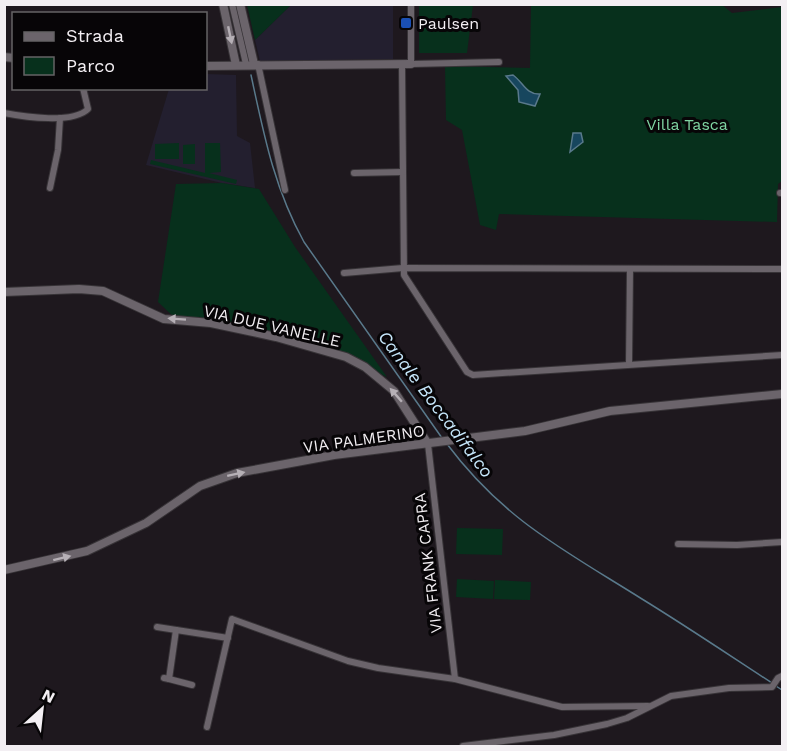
<svg xmlns="http://www.w3.org/2000/svg" width="787" height="751" viewBox="0 0 787 751" font-family="'Work Sans',sans-serif">
  <rect width="100%" height="100%" fill="#1e181e"/>
  <g fill="#231f2f">
    <polygon points="291,5 393,5 393,59 260,61 255,40"/>
    <polygon points="206,74 236,75 237,136 250,143 255,188 222,183 146,165 169,89 206,88"/>
  </g>
  <g fill="#07301c">
    <polygon points="721,4 732,13 782,7 782,181 778,184 777,222 499,214 496,230 480,225 462,130 446,120 445,66 530,68 531,5"/>
    <polygon points="247,5 247,4 291,5 255,40"/>
    <polygon points="419,5 473,5 467,53 419,53"/>
    <polygon points="179,143 179,159 155,159 155,144"/>
    <polygon points="205,143 220,143 221,172 209,173 237,180 236,184 150,164 151,160 205,173"/>
    <polygon points="195,144 195,164 183,164 183,145"/>
    <polygon points="222,183 259,189 295,247 387,377 325,351 176,319 158,302 176,184"/>
    <polygon points="457,528 503,529 502,555 456,554"/>
    <polygon points="457,579 494,581 493,599 456,597"/>
    <polygon points="495,580 531,582 530,600 494,599"/>
  </g>
  <g fill="#17465e" stroke="#59798b" stroke-width="1.5">
    <path d="M513 75C523 82 526 95 540 94L535 106 519 102 518 90 506 76Z"/>
    <polygon points="573,133 581,133 583,142 570,152"/>
  </g>
  <g fill="none" stroke-linecap="round" stroke-linejoin="round">
    <g stroke="#59798b" stroke-width="1.5">
      <path d="M251 75C264 135 274 188 304 242L442 438"/>
      <path d="M447 444C504 520 564 550 642 599 686 626 729 655 772 683"/>
      <polyline points="776,686 782,690"/>
    </g>
    <defs>
      <g id="minor">
        <polyline points="232,4 246,64"/>
        <polyline points="411,4 411,64 499,62"/>
        <polyline points="258,64 285,190"/>
        <polyline points="402,64 404,275 467,372 473,375 782,355"/>
        <path d="M4 113C25 117 73 124 88 109L83 88"/>
        <polyline points="354,173 403,172"/>
        <polyline points="50,188 58,150 60,118"/>
        <polyline points="780,193 782,193"/>
        <polyline points="344,273 403,268 782,269"/>
        <polyline points="629,364 630,270"/>
        <polyline points="428,444 455,679"/>
        <polyline points="678,544 737,545 782,542"/>
        <polyline points="157,627 228,638"/>
        <polyline points="164,678 169,679 176,630"/>
        <polyline points="169,679 192,685"/>
        <polyline points="207,727 232,619 348,661 378,668 455,679 562,707 648,706"/>
        <polyline points="463,746 554,735 607,724 627,718 671,696 729,688 772,687 778,678 782,676"/>
      </g>
      <g id="tertiary">
        <polyline points="223,4 236,65"/>
        <polyline points="240,4 254,64"/>
        <polyline points="4,57 14,58"/>
        <polyline points="206,66 411,64"/>
        <polyline points="4,292 79,289 103,291 164,319 211,323 276,337 346,357 365,367 394,391 428,444"/>
        <polyline points="4,570 87,551 146,523 200,486 237,473 334,455 525,431 610,411 782,394"/>
      </g>
    </defs>
    <use href="#minor" stroke="#373337" stroke-width="8"/>
    <use href="#tertiary" stroke="#373337" stroke-width="10"/>
    <use href="#minor" stroke="#6b646b" stroke-width="6"/>
    <use href="#tertiary" stroke="#6b646b" stroke-width="8"/>
  </g>
  <defs><path id="oneway-solid" d="M-6-.8H1V-3.2L6.5 0L1 3.2V.8H-6Z" transform="scale(1.5)"/></defs>
  <g fill="#b6b0b6">
    <use href="#oneway-solid" transform="translate(230 35) rotate(78)"/>
    <use href="#oneway-solid" transform="translate(177 319) rotate(-176)"/>
    <use href="#oneway-solid" transform="translate(396 395) rotate(-131)"/>
    <use href="#oneway-solid" transform="translate(236 474) rotate(-12)"/>
    <use href="#oneway-solid" transform="translate(62 558) rotate(-14)"/>
  </g>
  <rect fill="#1a4fb4" stroke="#070507" stroke-width="2" x="400" y="17" width="12" height="12" rx="3"/>
  <g text-anchor="middle" dominant-baseline="central" stroke-width="6" stroke-linejoin="round" paint-order="stroke">
    <g font-size="16" fill="#f3eff3" stroke="#070507" text-anchor="start">
      <text x="418" y="23">Paulsen</text>
    </g>
    <g font-size="16" fill="#80d5a3" stroke="#070507">
      <text x="687" y="124">Villa Tasca</text>
    </g>
    <g font-size="16" fill="#f3eff3" stroke="#070507">
      <text transform="translate(272 326) rotate(13)">VIA DUE VANELLE</text>
      <text transform="translate(364 439) rotate(-8)">VIA PALMERINO</text>
      <text transform="translate(428 563) rotate(-97)">VIA FRANK CAPRA</text>
    </g>
    <g font-size="18" font-style="italic" fill="#c6e7fb" stroke="#070507">
      <text transform="translate(436 404) rotate(53)">Canale Boccadifalco</text>
    </g>
  </g>
  <rect width="787" height="751" fill="none" stroke="#f3eff3" stroke-width="12"/>
  <rect x="12" y="12" width="195" height="78" fill="#070507" stroke="#656365" stroke-width="1.5"/>
  <rect x="24" y="32" width="30" height="9" fill="#6b646b" stroke="#656365" stroke-width="1.5"/>
  <text x="66" y="42" font-size="18" fill="#f3eff3">Strada</text>
  <rect x="24" y="57" width="30" height="18" fill="#07301c" stroke="#656365" stroke-width="1.5"/>
  <text x="66" y="72" font-size="18" fill="#f3eff3">Parco</text>
  <g transform="translate(42 709) rotate(27)" stroke="#070507" stroke-width="4.5" paint-order="stroke">
  <path d="M0-4.5L10 22L0 15L-10 22Z" fill="#f3eff3"/>
  <text y="-9" font-size="16" font-weight="bold" text-anchor="middle" fill="#f3eff3">N</text>
  </g>
</svg>
